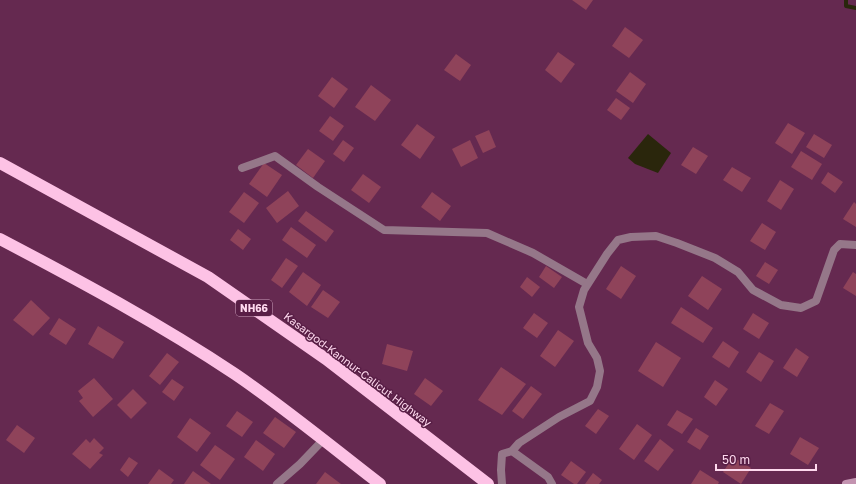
<svg xmlns="http://www.w3.org/2000/svg" width="856" height="484" viewBox="0 0 856 484" font-family="'Golos Text',sans-serif">
  <rect width="100%" height="100%" fill="#652950"/>
  <polygon fill="#2a260c" points="648,134 671,153 658,173 635,164 628,158"/>
  <g fill="none" stroke-linecap="round" stroke-linejoin="round">
    <polyline stroke="#2a260c" stroke-width="4" points="846,0 846,6 856,8"/>
  </g>
  <g fill="#8f435a">
    <polygon points="572,0 593,0 586,10"/>
    <polygon points="625,27 643,40 629,58 612,46"/>
    <polygon points="558,52 575,64 561,83 545,70"/>
    <polygon points="456,54 471,65 460,81 444,70"/>
    <polygon points="630,72 646,84 633,103 616,91"/>
    <polygon points="332,77 348,89 334,108 318,96"/>
    <polygon points="371,85 391,100 375,121 355,107"/>
    <polygon points="616,98 630,108 621,120 607,110"/>
    <polygon points="330,116 344,126 333,141 319,131"/>
    <polygon points="788,123 805,133 792,154 775,143"/>
    <polygon points="417,124 435,137 420,159 401,145"/>
    <polygon points="489,130 496,147 483,153 475,136"/>
    <polygon points="814,134 832,145 824,158 806,147"/>
    <polygon points="343,140 354,148 344,162 333,154"/>
    <polygon points="470,140 478,158 461,167 452,149"/>
    <polygon points="693,147 708,156 696,174 681,165"/>
    <polygon points="308,149 325,161 313,178 296,165"/>
    <polygon points="801,151 822,164 812,180 791,167"/>
    <polygon points="264,163 282,175 267,197 249,184"/>
    <polygon points="732,167 751,178 742,192 723,180"/>
    <polygon points="828,172 843,182 835,193 821,183"/>
    <polygon points="363,174 381,187 369,203 351,190"/>
    <polygon points="780,180 794,189 781,210 767,201"/>
    <polygon points="288,191 299,206 277,223 266,208"/>
    <polygon points="244,192 259,203 244,223 229,212"/>
    <polygon points="432,192 451,206 440,221 421,207"/>
    <polygon points="854,202 856,204 856,227 843,219"/>
    <polygon points="306,211 334,231 326,242 298,221"/>
    <polygon points="762,223 776,232 765,250 750,241"/>
    <polygon points="291,227 316,245 307,258 282,240"/>
    <polygon points="238,229 251,239 243,250 230,240"/>
    <polygon points="286,258 298,266 282,288 271,280"/>
    <polygon points="765,262 778,270 769,284 756,276"/>
    <polygon points="546,266 562,277 554,288 539,277"/>
    <polygon points="621,266 636,276 621,299 606,289"/>
    <polygon points="303,272 321,285 307,306 289,292"/>
    <polygon points="853,272 856,274 856,296 843,288"/>
    <polygon points="702,276 722,289 708,310 688,296"/>
    <polygon points="527,277 540,287 532,297 520,287"/>
    <polygon points="323,290 340,302 328,318 311,307"/>
    <polygon points="31,300 50,318 33,336 13,320"/>
    <polygon points="681,307 713,328 703,343 671,323"/>
    <polygon points="534,313 548,323 537,338 523,328"/>
    <polygon points="753,313 769,323 759,339 743,329"/>
    <polygon points="59,318 76,329 66,345 49,334"/>
    <polygon points="98,326 124,342 113,359 88,344"/>
    <polygon points="558,330 574,341 555,367 540,356"/>
    <polygon points="723,341 739,352 729,368 712,357"/>
    <polygon points="656,342 681,358 663,387 638,371"/>
    <polygon points="387,344 413,351 407,371 382,364"/>
    <polygon points="796,348 809,357 797,377 783,368"/>
    <polygon points="759,352 774,361 761,382 746,372"/>
    <polygon points="167,353 179,362 160,385 149,376"/>
    <polygon points="501,367 526,384 502,415 478,400"/>
    <polygon points="94,378 113,399 93,417 79,401 83,398 78,391"/>
    <polygon points="425,378 443,391 431,406 414,394"/>
    <polygon points="172,379 184,387 174,401 162,392"/>
    <polygon points="715,380 728,389 716,406 704,397"/>
    <polygon points="531,386 542,394 523,419 512,411"/>
    <polygon points="133,389 147,403 131,419 117,405"/>
    <polygon points="770,403 784,411 769,434 755,426"/>
    <polygon points="598,409 609,416 596,434 585,426"/>
    <polygon points="677,410 693,419 682,434 667,425"/>
    <polygon points="237,411 253,422 242,437 226,426"/>
    <polygon points="275,417 296,432 284,448 263,433"/>
    <polygon points="190,418 211,433 197,452 177,437"/>
    <polygon points="637,424 652,435 634,460 619,449"/>
    <polygon points="17,425 35,438 24,453 6,440"/>
    <polygon points="696,428 709,436 700,450 687,442"/>
    <polygon points="800,437 819,448 808,465 790,454"/>
    <polygon points="94,438 104,448 99,453 103,455 90,469 72,454 86,439 90,443"/>
    <polygon points="660,439 674,450 658,471 644,461"/>
    <polygon points="256,440 275,454 263,471 244,457"/>
    <polygon points="215,445 235,459 220,480 200,465"/>
    <polygon points="129,457 138,463 128,477 120,470"/>
    <polygon points="733,457 751,468 741,484 723,472"/>
    <polygon points="571,461 586,472 577,484 574,484 561,475"/>
    <polygon points="159,469 174,480 171,484 148,484"/>
    <polygon points="700,470 719,482 718,484 691,484"/>
    <polygon points="193,471 211,484 184,484"/>
    <polygon points="325,472 341,484 316,484"/>
    <polygon points="593,473 602,480 599,484 585,484"/>
  </g>
  <g fill="none" stroke-linecap="round" stroke-linejoin="round">
    <g stroke="#957789" stroke-width="8">
      <polyline points="242,168 275,156 318,187 384,230 487,233 533,253 587,284"/>
      <polyline points="512,451 548,477 552,484"/>
      <polyline points="277,484 300,464 323,440"/>
      <polyline points="502,484 501,470 502,454 512,451 519,443 559,417 590,401 597,387 600,371 597,358 588,343 579,307 584,290 607,254 618,240 631,237 656,236 677,243 715,258 738,272 753,290 781,305 801,308 816,301 834,250 840,244 856,245"/>
    </g>
    <polyline stroke="#c393b0" stroke-width="8" points="846,484 856,482"/>
    <g stroke="#fdc2e5" stroke-width="12">
      <polyline points="0,163 208,277 326,359 488,484"/>
      <path d="M0 239C80 281 160 324 235 374 285 408 332 447 380 484"/>
    </g>
  </g>
  <g text-anchor="middle" dominant-baseline="central" stroke-width="3" stroke-linejoin="round" paint-order="stroke">
    <rect fill="#591e46" stroke="#cca1bc" stroke-width="1" x="236" y="300" width="36" height="16" rx="3"/>
    <g font-size="10" font-weight="bold" fill="#fed9ee">
      <text x="254" y="308">NH66</text>
    </g>
    <g font-size="11" fill="#fed9ee" stroke="#591e46">
      <text transform="translate(358 369) rotate(37)">Kasargod-Kannur-Calicut Highway</text>
    </g>
  </g>
  <path d="M716 464v6h100v-6" fill="none" stroke="#fed9ee" stroke-width="2"/>
  <text x="722" y="464" font-size="12" fill="#fed9ee" stroke="#591e46" stroke-width="3" paint-order="stroke">50 m</text>
</svg>
